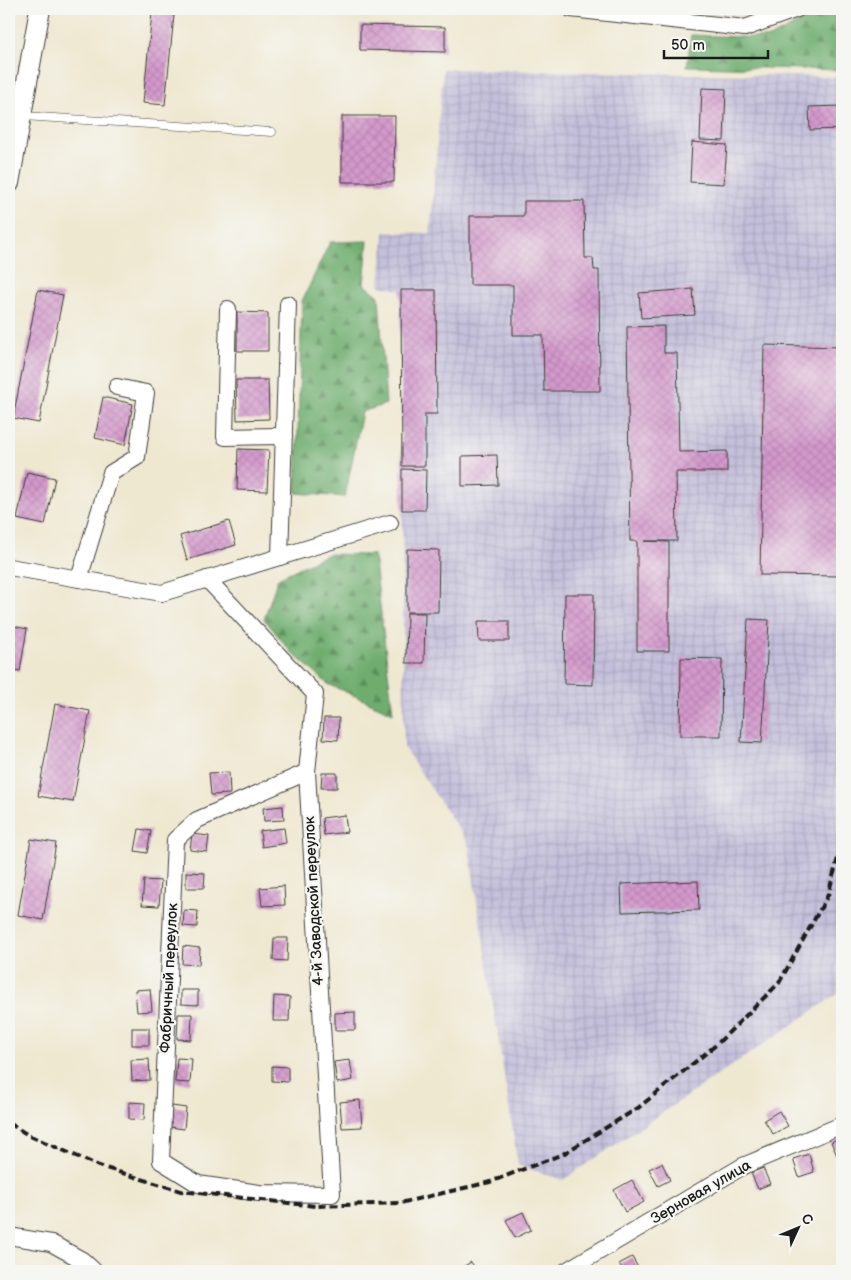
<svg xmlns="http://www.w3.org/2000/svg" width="851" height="1280" viewBox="0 0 851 1280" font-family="'Balsamiq Sans',sans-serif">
  <defs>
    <pattern id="industrial-grid" width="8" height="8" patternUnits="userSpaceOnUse" patternTransform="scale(1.25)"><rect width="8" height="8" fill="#c4c0db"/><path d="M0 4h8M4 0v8" fill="none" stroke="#a8a4bb"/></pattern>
    <pattern id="forest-firs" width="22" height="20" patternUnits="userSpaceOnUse" patternTransform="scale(1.25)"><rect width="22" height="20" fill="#6ead6e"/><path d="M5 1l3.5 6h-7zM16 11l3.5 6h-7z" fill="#5a8c5a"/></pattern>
    <pattern id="building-cross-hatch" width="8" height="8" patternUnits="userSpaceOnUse" patternTransform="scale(1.25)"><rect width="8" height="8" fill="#d499cc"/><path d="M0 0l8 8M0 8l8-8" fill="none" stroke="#b583af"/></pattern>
  </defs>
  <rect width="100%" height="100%" fill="#f6f6f2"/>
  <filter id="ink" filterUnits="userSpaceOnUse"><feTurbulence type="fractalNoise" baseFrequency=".02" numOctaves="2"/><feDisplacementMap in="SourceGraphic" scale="10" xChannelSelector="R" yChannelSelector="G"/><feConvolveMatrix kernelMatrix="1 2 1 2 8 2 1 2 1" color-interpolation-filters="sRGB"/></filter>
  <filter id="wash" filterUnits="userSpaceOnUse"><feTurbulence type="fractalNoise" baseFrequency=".0096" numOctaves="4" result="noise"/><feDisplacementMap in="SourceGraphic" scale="20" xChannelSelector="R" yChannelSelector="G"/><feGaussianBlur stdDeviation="1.12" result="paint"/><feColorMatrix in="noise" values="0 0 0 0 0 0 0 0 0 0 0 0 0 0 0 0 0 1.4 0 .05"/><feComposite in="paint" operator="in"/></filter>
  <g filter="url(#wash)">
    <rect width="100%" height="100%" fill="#efe8d1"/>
    <polygon fill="url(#industrial-grid)" points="443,69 842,77 842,991 563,1180 518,1165 468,843 404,748 400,290 380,286 384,232 430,233"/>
    <g fill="url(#forest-firs)" stroke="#456445">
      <polygon points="825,9 842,9 842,70 687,66 691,35 769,38"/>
      <polygon points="368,241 364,284 379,296 386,404 362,412 345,497 296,493 302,301 330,242"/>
      <polygon points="328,554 374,555 393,713 328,684 292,653 264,619 278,578"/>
    </g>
    <g id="blocks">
      <g fill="url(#building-cross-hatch)">
        <polygon points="152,13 174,15 165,105 143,103"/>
        <polygon points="360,25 445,27 445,52 360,50"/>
        <polygon points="702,88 726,89 724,141 700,140"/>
        <polygon points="842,106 842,129 810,130 809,107"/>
        <polygon points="342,116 395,116 394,182 342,182"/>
        <polygon points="692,142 727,145 724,184 690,182"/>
        <polygon points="524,201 584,201 585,258 593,258 594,270 599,270 600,391 544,391 543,335 513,335 513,285 470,285 470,216 524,216"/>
        <polygon points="693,289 695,315 641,318 639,293"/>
        <polygon points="38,290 63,295 39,423 13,418"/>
        <polygon points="401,290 436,290 437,414 425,414 425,466 402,466"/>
        <polygon points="237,312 268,313 268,351 237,351"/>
        <polygon points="664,326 664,353 677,353 679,452 727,451 727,472 676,472 677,541 644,541 669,542 669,651 637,651 637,541 630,541 627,327"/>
        <polygon points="764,345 842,347 842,576 760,575"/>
        <polygon points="236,380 268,380 269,419 237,420"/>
        <polygon points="103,397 133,404 125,445 95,438"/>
        <polygon points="238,449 269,450 267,491 237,490"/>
        <polygon points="497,455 498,485 462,486 462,456"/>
        <polygon points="402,469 426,470 425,510 402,510"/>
        <polygon points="27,472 55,478 45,525 17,519"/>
        <polygon points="229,521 236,545 187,560 180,536"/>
        <polygon points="407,549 439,550 438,612 407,612"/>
        <polygon points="565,594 594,594 593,685 564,684"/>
        <polygon points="407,613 425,613 424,663 406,663"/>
        <polygon points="748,619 769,620 762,743 741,742"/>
        <polygon points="478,621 509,621 509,641 479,641"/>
        <polygon points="9,625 27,629 20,671 9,669"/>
        <polygon points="681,658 722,659 721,736 680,736"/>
        <polygon points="55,704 90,711 73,802 38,796"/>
        <polygon points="324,718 339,718 338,740 323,739"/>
        <polygon points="229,772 230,794 211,795 209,773"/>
        <polygon points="322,773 337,773 337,788 321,788"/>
        <polygon points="283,806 284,820 264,821 263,808"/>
        <polygon points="345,815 347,832 324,835 322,818"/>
        <polygon points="284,828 286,843 262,847 260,831"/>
        <polygon points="139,829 151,831 147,853 135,851"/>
        <polygon points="192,834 209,836 207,852 190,850"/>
        <polygon points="31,839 56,843 43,920 18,915"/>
        <polygon points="186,872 205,873 204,888 186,888"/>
        <polygon points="144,880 161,881 159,906 142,905"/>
        <polygon points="698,881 699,910 622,912 621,884"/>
        <polygon points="284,886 285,905 262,906 260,888"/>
        <polygon points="184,910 198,911 197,927 183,926"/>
        <polygon points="274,938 288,938 287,961 273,960"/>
        <polygon points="183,946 200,948 199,965 182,964"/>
        <polygon points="150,989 152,1011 137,1012 135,990"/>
        <polygon points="181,990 198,990 198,1005 181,1004"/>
        <polygon points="274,996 290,997 289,1021 273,1021"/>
        <polygon points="355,1012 355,1030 335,1030 335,1013"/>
        <polygon points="178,1014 192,1014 191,1040 177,1039"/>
        <rect x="132" y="1028" width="17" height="17"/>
        <polygon points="177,1058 192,1059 190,1083 175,1082"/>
        <polygon points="149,1059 150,1080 132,1081 131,1060"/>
        <polygon points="350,1060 353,1080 337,1083 334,1062"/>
        <polygon points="272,1066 288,1067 288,1082 272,1081"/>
        <polygon points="842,1082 842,1093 838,1083"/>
        <polygon points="360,1100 362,1127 342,1128 340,1102"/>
        <polygon points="129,1102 145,1103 144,1120 129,1119"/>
        <polygon points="172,1106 186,1108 184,1129 170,1127"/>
        <polygon points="779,1111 788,1126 773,1134 764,1120"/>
        <polygon points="842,1137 842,1158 839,1160 831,1142"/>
        <polygon points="809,1154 814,1172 799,1177 793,1159"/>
        <polygon points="662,1163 670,1180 658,1186 649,1169"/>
        <polygon points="763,1168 770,1184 758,1189 751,1173"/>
        <polygon points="632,1180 644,1202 625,1212 614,1190"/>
        <polygon points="523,1212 531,1230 515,1238 506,1220"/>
        <polygon points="632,1257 640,1271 624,1271 619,1264"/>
        <polygon points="471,1262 477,1271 459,1271 458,1270"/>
      </g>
    </g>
  </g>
  <g filter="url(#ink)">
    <use href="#blocks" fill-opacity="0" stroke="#3c3b37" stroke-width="1"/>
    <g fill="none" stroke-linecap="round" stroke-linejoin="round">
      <defs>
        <polyline id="service" points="23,116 272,132"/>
        <g id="minor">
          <polyline points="571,9 745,28 797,9"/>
          <polyline points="228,309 225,437 284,436"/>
          <polyline points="280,557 288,304"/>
          <polyline points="9,567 162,593 390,523"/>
          <polyline points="79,579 111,473 137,457 146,393 117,387"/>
          <polyline points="207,579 315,694 307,772 332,1194 259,1193 198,1184 161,1161 175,840 197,820 307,772"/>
          <polyline points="9,1236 51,1243 82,1260 94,1271"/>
          <polyline points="566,1271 743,1166 842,1125"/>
        </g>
        <polyline id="tertiary" points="9,183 40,9"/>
      </defs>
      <use href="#service" stroke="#3c3b37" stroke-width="9"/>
      <use href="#minor" stroke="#3c3b37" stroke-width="18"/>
      <use href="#tertiary" stroke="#3c3b37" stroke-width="22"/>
      <use href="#service" stroke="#fff" stroke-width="8"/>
      <use href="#minor" stroke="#fff" stroke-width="16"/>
      <use href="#tertiary" stroke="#fff" stroke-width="20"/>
      <polyline stroke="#1c1c1c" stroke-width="4" stroke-dasharray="8 4" stroke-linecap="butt" points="9,1123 28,1135 99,1166 181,1191 315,1206 400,1203 490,1182 563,1154 638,1108 716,1045 779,983 828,895 842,843"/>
    </g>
  </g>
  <g text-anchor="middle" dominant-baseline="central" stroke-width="4.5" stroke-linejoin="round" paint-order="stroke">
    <g font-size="15" fill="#1c1c1c" stroke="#f6f6f2">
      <text transform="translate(314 901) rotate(-93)">4-й Заводской переулок</text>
      <text transform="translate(169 978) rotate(-87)">Фабричный переулок</text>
      <text transform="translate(701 1192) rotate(-30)">Зерновая улица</text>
    </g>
  </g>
  <rect width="851" height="1280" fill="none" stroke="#f6f6f2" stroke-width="30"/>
  <g transform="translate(798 1228) rotate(46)" stroke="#f6f6f2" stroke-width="4" paint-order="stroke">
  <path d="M0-4L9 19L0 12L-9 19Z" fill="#1c1c1c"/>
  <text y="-8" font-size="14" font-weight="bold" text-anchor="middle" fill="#1c1c1c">С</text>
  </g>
  <path d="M664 50v8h104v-8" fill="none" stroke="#1c1c1c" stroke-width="2.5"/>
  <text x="671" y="50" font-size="15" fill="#1c1c1c" stroke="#f6f6f2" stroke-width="4" paint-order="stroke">50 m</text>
</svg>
